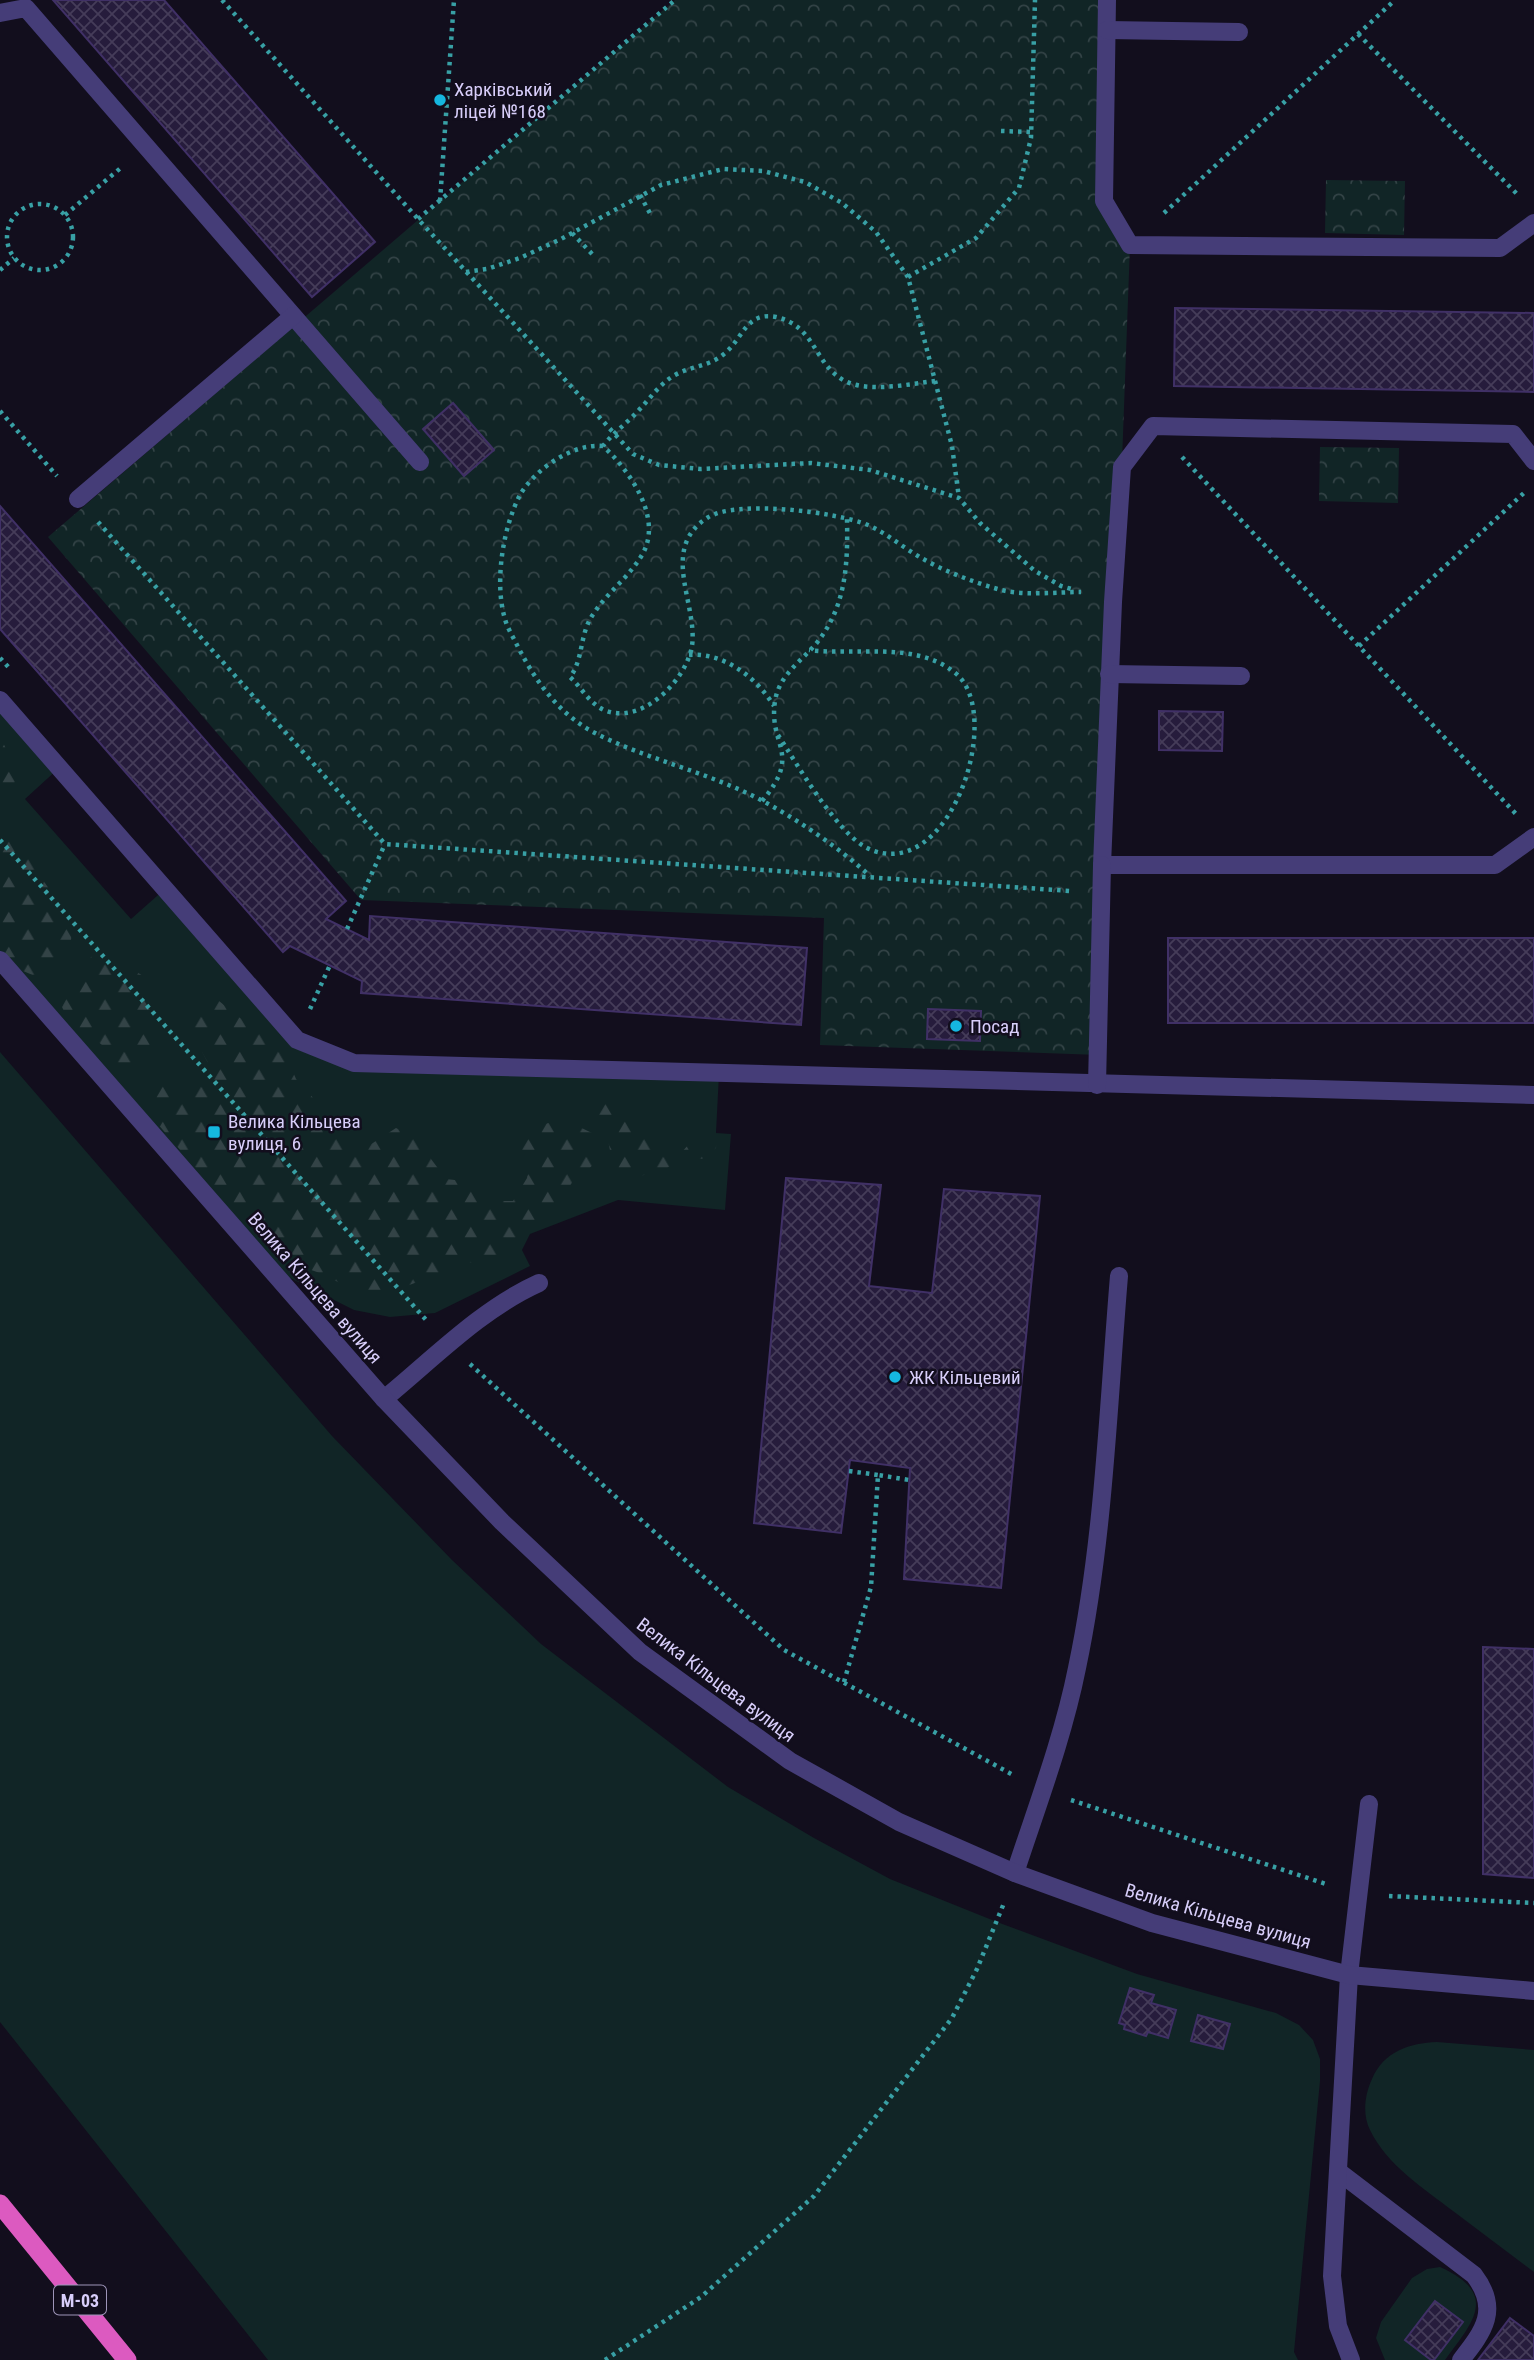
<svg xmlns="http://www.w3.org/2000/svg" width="1534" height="2360" viewBox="0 0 1534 2360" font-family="'Roboto Condensed',sans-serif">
  <defs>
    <pattern id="forest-firs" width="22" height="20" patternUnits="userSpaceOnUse" patternTransform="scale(1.75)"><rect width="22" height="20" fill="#112526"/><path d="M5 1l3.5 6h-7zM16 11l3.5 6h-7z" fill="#334346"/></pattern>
    <pattern id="park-crowns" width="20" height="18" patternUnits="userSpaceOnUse" patternTransform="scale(1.75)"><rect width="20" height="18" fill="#112526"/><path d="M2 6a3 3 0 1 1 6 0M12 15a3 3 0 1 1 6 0" fill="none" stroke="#334346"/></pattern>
    <pattern id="building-cross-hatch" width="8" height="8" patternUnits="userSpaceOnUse" patternTransform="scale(1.75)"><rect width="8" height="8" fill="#261c3c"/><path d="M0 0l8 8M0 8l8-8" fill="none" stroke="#453c59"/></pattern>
  </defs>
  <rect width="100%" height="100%" fill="#120e1d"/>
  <g fill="#112526">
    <polygon points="0,700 59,768 25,799 131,919 166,888 297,1040 354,1063 719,1074 716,1133 731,1134 725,1210 618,1200 530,1234 522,1250 530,1266 435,1313 390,1317 354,1310 270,1268 0,960"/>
    <polygon points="0,1052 332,1436 452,1560 541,1644 728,1787 814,1838 890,1879 997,1922 1137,1974 1276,2013 1299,2025 1313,2040 1320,2059 1320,2081 1294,2352 1298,2360 268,2360 0,2022"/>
    <path d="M1437 2042 1534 2050V2272C1507 2252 1480 2231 1453 2211 1423 2188 1387 2165 1370 2130 1362 2114 1365 2094 1372 2079 1384 2051 1410 2043 1437 2042Z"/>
    <path d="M1440 2267C1500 2294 1473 2322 1445 2360H1385L1376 2338 1381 2322 1412 2278 1427 2269Z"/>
  </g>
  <g fill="url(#forest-firs)">
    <path d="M0 736 6 749 17 755C17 775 17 790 0 803L2 825 21 848 71 921C75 951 62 966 35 976L16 968 0 948Z"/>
    <polygon points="111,955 146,978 159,997 154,1024 153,1047 141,1071 121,1070 101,1044 71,1025 62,1007 83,962 93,956"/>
    <polygon points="219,1001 286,1055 296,1079 334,1121 345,1141 362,1150 396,1128 426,1142 431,1159 446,1179 472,1182 493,1201 513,1201 527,1178 528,1165 519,1159 519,1140 533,1126 565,1120 592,1133 601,1156 587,1171 573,1181 554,1211 532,1225 513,1241 503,1263 490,1268 474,1262 456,1264 439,1274 385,1294 357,1291 317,1272 285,1261 253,1234 156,1122 144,1102 149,1090 169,1082 205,1082 211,1069 199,1046 182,1030 181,1014 203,1003"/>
    <path d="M607 1101 615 1105 618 1115C638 1123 655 1129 662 1150L680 1154 690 1143 710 1134 717 1137 716 1148 705 1158 673 1164 660 1173H647L635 1180 620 1172 612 1161 608 1140 594 1119 598 1108Z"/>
  </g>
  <g fill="url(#park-crowns)">
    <polygon points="675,0 1106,0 1104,201 1130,245 1100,1055 820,1045 824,918 361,900 48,537"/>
    <polygon points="1326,180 1405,181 1404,235 1325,233"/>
    <polygon points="1320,447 1399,448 1398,503 1319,501"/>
  </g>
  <g fill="url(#building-cross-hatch)" stroke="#403066" stroke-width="2">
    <polygon points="53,0 164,0 375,242 312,297"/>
    <polygon points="1175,308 1534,313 1534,392 1174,386"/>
    <polygon points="453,403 494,450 464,476 423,429"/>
    <polygon points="0,506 346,901 326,919 369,940 370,916 807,948 801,1025 361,993 362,981 290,946 283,952 0,629"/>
    <polygon points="1159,711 1223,712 1222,751 1159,750"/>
    <rect x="1168" y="938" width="366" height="85"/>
    <polygon points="928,1009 981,1011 980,1041 927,1039"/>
    <polygon points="786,1178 881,1185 869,1286 932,1293 944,1189 1040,1196 1001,1588 904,1579 910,1468 850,1460 841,1533 754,1523"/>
    <polygon points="1483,1647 1534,1649 1534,1878 1483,1874"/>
    <polygon points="1130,1988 1154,1995 1151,2003 1176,2010 1168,2038 1148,2032 1146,2036 1124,2029 1125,2025 1119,2023"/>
    <polygon points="1198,2015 1230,2024 1223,2049 1191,2041"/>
    <polygon points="1435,2301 1463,2322 1434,2360 1431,2360 1405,2340"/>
    <polygon points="1510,2318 1534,2336 1534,2360 1478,2360"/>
  </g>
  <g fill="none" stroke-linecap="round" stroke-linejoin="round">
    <g stroke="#38a0a5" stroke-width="4.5" stroke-dasharray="3.5 5" stroke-linecap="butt">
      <polyline points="222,0 418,219 633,454 659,465 700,469 811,463 870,470 959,498 980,523 1035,571 1061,586 1075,590"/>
      <polyline points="1358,34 1519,196"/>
      <polyline points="1001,131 1032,132"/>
      <polyline points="640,195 652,217"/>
      <polyline points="440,201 454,0"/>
      <circle cx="40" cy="237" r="33"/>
      <polyline points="1164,213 1395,0"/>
      <polyline points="65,215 123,166"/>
      <polyline points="418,219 675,0"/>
      <polyline points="572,233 595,257"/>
      <polyline points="0,270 14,258"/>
      <polyline points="466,272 487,269 520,258 561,239 661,185 723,169 763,171 805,182 842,203 876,232 908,277 952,446 959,498"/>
      <polyline points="908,277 976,238 1019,188 1031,138 1035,0"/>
      <path d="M935 381C909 384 869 393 845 381 814 365 816 326 776 317 746 311 743 339 724 354 708 367 691 366 675 375 659 384 650 399 637 412 626 424 613 433 603 446 629 470 664 518 642 555 629 577 608 592 594 613 579 633 584 659 570 677 582 688 589 703 604 710 641 726 686 681 692 646 698 604 659 549 707 518 735 499 837 512 868 525 886 533 901 546 918 556 943 571 973 582 1001 590 1026 596 1056 592 1081 592"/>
      <polyline points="0,411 57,476"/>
      <path d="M603 446C573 443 535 469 520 495 503 527 494 583 505 619 507 627 512 635 516 643 534 679 558 714 595 733 648 760 708 772 761 800 800 821 838 847 870 876"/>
      <polyline points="1182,457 1516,814"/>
      <polyline points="98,522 385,844 1070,891"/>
      <polyline points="1359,646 1526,491"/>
      <path d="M689 655C724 652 757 678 774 706"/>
      <polyline points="0,658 11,670"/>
      <path d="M778 735C797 764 837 833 867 848 950 888 1007 711 954 672 915 641 856 656 809 650"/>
      <path d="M762 801C803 753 768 746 775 701 779 676 799 663 815 645 846 608 848 565 847 519"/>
      <polyline points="0,840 427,1321"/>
      <polyline points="347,929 385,844"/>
      <polyline points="310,1009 330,965"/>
      <polyline points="470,1364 784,1650 1015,1776"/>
      <polyline points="849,1471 878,1475"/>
      <polyline points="844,1682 871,1587 878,1475 909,1480"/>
      <polyline points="1071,1800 1329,1885"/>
      <polyline points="1389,1896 1534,1903"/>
      <polyline points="605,2360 701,2297 814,2196 952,2018 977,1969 1004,1903"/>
    </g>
    <g stroke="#453d78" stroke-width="18">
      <polyline points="1107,0 1104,201 1130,245 1500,248 1534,223"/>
      <polyline points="0,13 26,8 420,462"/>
      <polyline points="1107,30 1239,32"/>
      <polyline points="1534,461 1513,434 1153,426 1122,467 1113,602 1102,865 1495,865 1534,837"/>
      <polyline points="78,499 293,316"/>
      <polyline points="1109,674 1241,676"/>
      <polyline points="0,700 297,1040 354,1063 1534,1095"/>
      <polyline points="1097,1085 1102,865"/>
      <path d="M384 1399C433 1359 481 1309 539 1283"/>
      <path d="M1015 1873C1037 1806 1063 1738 1077 1668 1104 1540 1108 1407 1119 1276"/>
      <path d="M1339 2172 1474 2275C1500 2309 1484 2331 1461 2360"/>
      <polyline points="1351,2360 1338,2326 1332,2276 1349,1975 1369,1804"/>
    </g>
    <polyline stroke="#453d78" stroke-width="18" points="0,960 384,1399 502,1522 640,1652 790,1761 899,1822 1015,1873 1152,1923 1349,1975 1534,1991"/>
    <polyline stroke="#dc5ac0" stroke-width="19" points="0,2204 127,2360"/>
  </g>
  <g fill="#15b7e0" stroke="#120e1d" stroke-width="2.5">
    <circle cx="440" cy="100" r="7"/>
    <circle cx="956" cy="1026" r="7"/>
    <rect x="207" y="1125" width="14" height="14" rx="3.5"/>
    <circle cx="895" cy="1377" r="7"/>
  </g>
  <g text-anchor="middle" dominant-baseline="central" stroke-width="5" stroke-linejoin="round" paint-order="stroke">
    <rect fill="#120e1d" stroke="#9d94b8" stroke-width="2" x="54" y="2285.5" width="52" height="29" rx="5"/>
    <g font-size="18" font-weight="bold" fill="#d8cefa">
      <text x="80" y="2300">М-03</text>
    </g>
    <g font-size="19" fill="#d8cefa" stroke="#120e1d" text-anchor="start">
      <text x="454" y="89">Харківський<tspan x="454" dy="22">ліцей №168</tspan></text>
      <text x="970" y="1026">Посад</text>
      <text x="228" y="1121">Велика Кільцева<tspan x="228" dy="22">вулиця, 6</tspan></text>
      <text x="909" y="1377">ЖК Кільцевий</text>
    </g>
    <g font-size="19" fill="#d8cefa" stroke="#120e1d">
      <text transform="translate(315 1288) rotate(49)">Велика Кільцева вулиця</text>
      <text transform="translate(716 1680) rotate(37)">Велика Кільцева вулиця</text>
      <text transform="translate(1218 1916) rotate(16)">Велика Кільцева вулиця</text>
    </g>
  </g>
</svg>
